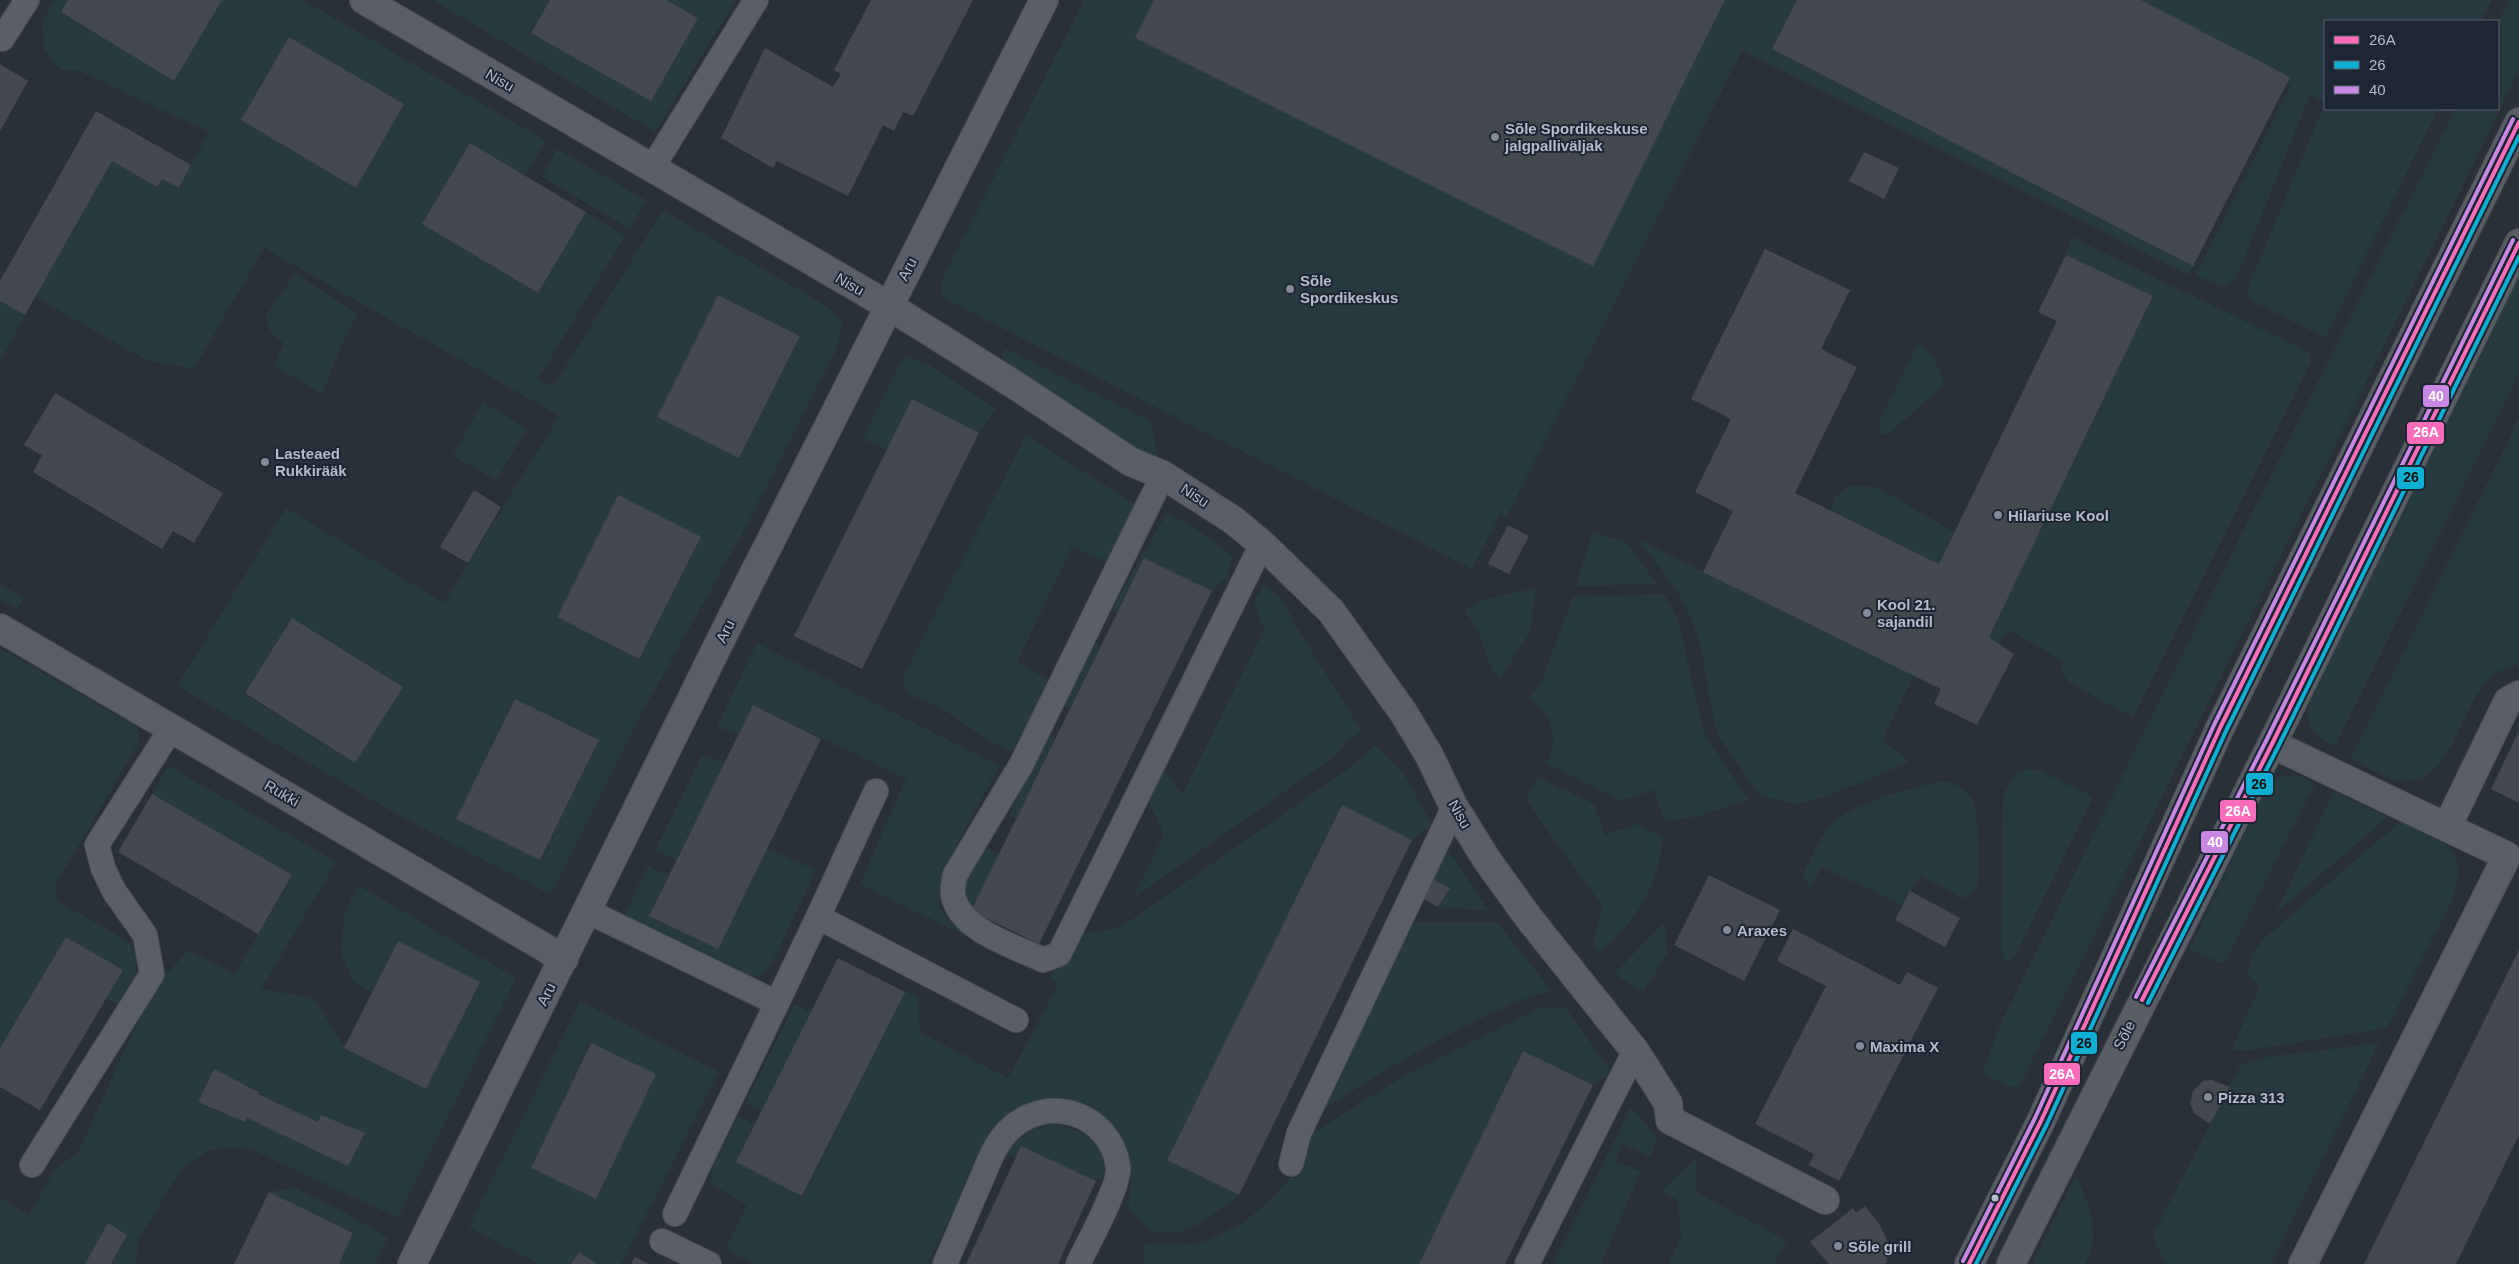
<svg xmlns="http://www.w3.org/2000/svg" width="2519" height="1264" viewBox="0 0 2519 1264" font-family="Arial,sans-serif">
  <rect width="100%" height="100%" fill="#2a3038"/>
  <g fill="#273a3e" fill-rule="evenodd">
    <path d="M54 0H68L61 12 174 80 222 0H303L546 141 526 176 470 143 422 224 538 293 586 212 625 236 538 379 553 387 663 210 828 307 843 322 837 348 810 401 749 521 641 715 551 895 400 816 177 686 286 508 444 603 559 416 264 248 194 369 146 360 35 297 112 161 157 187 162 179 179 188 209 132 79 71 60 70 45 50 42 22ZM289 37 404 104 356 187 241 120ZM718 295 800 336 739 458 657 417ZM618 496 701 538 639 659 557 617ZM292 618 403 687 355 763 245 694ZM515 699 599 740 541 860 456 819Z"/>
    <polygon points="433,0 736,0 655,132"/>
    <polygon points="1084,0 2492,0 2481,21 2325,21 2325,109 2438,109 2325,338 2256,303 2248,296 2247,290 2325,103 2310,95 2235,281 2223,287 2196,275 2291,86 2285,83 2189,275 1742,51 1506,518 1500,515 1472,569 945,299 940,290 943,278"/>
    <polygon points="2509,0 2519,0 2519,71 2019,1088 2008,1086 1982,1073 2001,1023 2239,539 2455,109 2498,109 2498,22"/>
    <polygon points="557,149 646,200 630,229 542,177"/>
    <polygon points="2072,237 2308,352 2312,360 2133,717 2070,683 2060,671 2064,662 2016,634 2009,631 1998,643 1989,637 2153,297 2066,255"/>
    <polygon points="295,273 357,314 342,344 322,394 273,365 284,344 270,331 266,316"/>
    <path d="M2519 278V374L2335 746C2311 734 2305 727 2310 700Z"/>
    <polygon points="0,301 25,315 0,361"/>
    <path d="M1918 345C1931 350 1940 369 1944 382L1940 388 1891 432 1886 435 1881 433 1878 423Z"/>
    <polygon points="1006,349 1150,421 1158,456 1137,449 1002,361 1002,352"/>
    <polygon points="907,356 931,366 996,409 979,433 912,399 887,450 863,439 900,363"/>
    <polygon points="483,402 527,429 496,480 453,456"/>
    <path d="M2519 419V664C2511 667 2501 670 2494 675 2457 703 2454 796 2392 779 2378 775 2363 765 2351 758Z"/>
    <polygon points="1026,435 1139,507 1110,557 1106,561 1072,547 1017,662 1047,679 1049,685 1016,746 1010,751 985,738 941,708 909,694 904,685 903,677"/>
    <polygon points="1849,486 1877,487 1954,532 1939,564 1831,510 1835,497"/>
    <polygon points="1167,513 1191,525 1233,556 1226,578 1212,591 1144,558 1116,614 1111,610"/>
    <polygon points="1593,532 1627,543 1657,584 1576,586"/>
    <path d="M1638 539 1914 675 1882 741 1904 756 1909 762C1887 771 1813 805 1794 804 1783 802 1767 798 1757 792L1719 737 1715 726C1707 691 1705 653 1692 620 1679 590 1658 565 1638 539Z"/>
    <polygon points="0,584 24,598 17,609 0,600"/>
    <path d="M1264 584C1279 593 1288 606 1294 623L1362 731 1346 742 1338 754 1132 899 1164 834 1148 801 1163 768 1182 795 1264 630 1254 602Z"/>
    <polygon points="1536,588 1530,632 1500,679 1492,670 1477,628 1464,610 1479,601"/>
    <path d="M1664 594 1677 617 1705 735 1749 800 1699 816 1665 822 1653 790 1621 801 1545 763C1563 744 1549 710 1530 698L1543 677 1573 597Z"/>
    <polygon points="1093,642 1101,645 1070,709 1063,705"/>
    <path d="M757 643 999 766 944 869C942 879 937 895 940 906 945 922 965 933 978 942L860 884 906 779 753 705 738 735 717 726Z"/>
    <polygon points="0,648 137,727 139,742 56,884 57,901 128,941 137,958 135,974 118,1004 106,998 123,970 66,937 0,1048"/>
    <polygon points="1048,734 1056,738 1016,819 1009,814"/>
    <polygon points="1375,745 1403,772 1432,824 1412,840 1342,805 1167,1160 1239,1195 1202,1223 1177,1233 1151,1231 1128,1210 1131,1180 1121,1132 1103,1118 1053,1101 1031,1103 1003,1124 992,1137 927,1264 754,1264 725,1250 747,1205 710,1183 711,1171 738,1115 754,1125 736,1162 803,1196 905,992 918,996 920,1032 1008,1078 1059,983 1050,978 1073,939 1082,934 1121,927 1345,771"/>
    <polygon points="702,755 724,763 676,860 655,851"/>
    <path d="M168 766 337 862 261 989 314 998 345 1048 426 1089 480 983 398 941 372 993 353 981 341 954 344 914 358 885 516 978 398 1218 246 1147 210 1150 181 1170 138 1241 136 1264H111L127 1235 120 1231 85 1264H0V1198L29 1215 54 1170 78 1152 154 987 189 950 235 974 292 876 152 794ZM214 1069 259 1091 258 1094 318 1122 321 1115 364 1133 348 1166 247 1118 245 1122 229 1114 227 1116 198 1102Z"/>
    <polygon points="2029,769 2038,770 2091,796 2092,800 2015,956 2007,963 2001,949 2003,795 2015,774"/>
    <polygon points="2297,775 2315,784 2224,964 2189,950 2269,784 2281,776"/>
    <path d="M1538 777 1594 804 1605 835 1636 824 1663 837C1659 884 1635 925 1599 953L1593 946 1602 905 1541 822 1526 798Z"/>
    <path d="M1941 781C1953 783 1964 787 1971 797 1979 809 1981 872 1977 886 1976 893 1969 896 1963 898L1920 876 1902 905 1822 867 1810 889 1803 873C1812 858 1820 835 1833 823 1856 801 1911 788 1941 781Z"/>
    <polygon points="2334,791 2388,817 2276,913"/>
    <polygon points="2401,821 2450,847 2456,857 2459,872 2453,898 2387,1028 2269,1047 2241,1051 2232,1049 2259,988 2256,982 2247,974 2253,955 2262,940"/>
    <path d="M979 844 999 854 971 911C956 883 968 871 979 844Z"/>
    <polygon points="1446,847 1489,911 1438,907 1450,888 1430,878"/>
    <path d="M767 848 816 870 772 963C762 975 757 978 741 977L624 915 648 866 668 876 649 916 717 949Z"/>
    <path d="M1410 922H1497L1552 991C1525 996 1503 1008 1478 1020 1421 1048 1366 1080 1314 1117Z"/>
    <polygon points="1665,922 1666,948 1668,953 1643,992 1614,974"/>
    <path d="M580 1001 719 1072 621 1264H539L469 1227ZM590 1043 655 1075 596 1199 531 1168Z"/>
    <polygon points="795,1004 811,1013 762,1111 745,1103"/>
    <polygon points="1543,1007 1566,1008 1612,1073 1593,1085 1523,1051 1419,1264 1144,1264 1143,1244 1177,1245 1203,1242 1245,1222 1275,1195 1299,1168 1307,1137 1400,1078"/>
    <polygon points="2379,1043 2271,1264 2167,1264 2157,1248 2153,1235 2241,1064 2267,1057"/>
    <polygon points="1631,1107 1657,1137 1650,1157 1623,1144 1615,1161 1641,1171 1601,1264 1553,1264"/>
    <path d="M1051 1122C1079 1130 1111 1140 1104 1176L1096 1181 1021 1146 1016 1158 1005 1152C1019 1137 1031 1129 1051 1122Z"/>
    <polygon points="1696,1158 1697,1192 1787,1241 1774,1260 1780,1264 1668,1264 1681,1238 1678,1200 1664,1193 1664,1188"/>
    <path d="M2075 1177C2086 1191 2095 1224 2093 1242 2092 1250 2088 1257 2085 1264H2032Z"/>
    <polygon points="295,1188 341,1210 388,1238 375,1264 339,1264 353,1233 269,1192"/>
  </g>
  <g fill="#444950">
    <polygon points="68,0 222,0 174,81 61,12"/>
    <polygon points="550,0 666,0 698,18 651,101 531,33"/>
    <polygon points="871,0 973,0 913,116 903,112 894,131 883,125 848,196 777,161 773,168 721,138 765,48 833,87 841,74 834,70"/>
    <polygon points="1154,0 1725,0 1593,266 1135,38"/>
    <polygon points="1797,0 2141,0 2290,77 2193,266 1772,49"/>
    <polygon points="289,37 404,104 356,188 241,120"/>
    <polygon points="0,64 28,81 0,131"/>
    <polygon points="96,111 191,165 179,188 162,179 157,187 112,161 25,315 0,301 0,281"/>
    <polygon points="470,143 586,212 538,293 422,224"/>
    <polygon points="1864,152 1899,168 1884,199 1849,181"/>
    <polygon points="1765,249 1850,290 1821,349 1857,367 1795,493 1939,564 2057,321 2038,312 2066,255 2153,296 1989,637 2014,654 1977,725 1934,704 1941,689 1703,572 1733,511 1695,492 1731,419 1691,399"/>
    <polygon points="718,295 800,336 739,458 657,417"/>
    <polygon points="55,393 223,493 194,543 173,531 162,549 33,472 42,455 24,445"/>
    <polygon points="912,399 979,433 862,669 794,636"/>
    <polygon points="474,490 501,507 468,563 440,547"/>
    <polygon points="618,495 701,537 639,659 557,617"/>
    <polygon points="1508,525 1529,536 1509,574 1488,564"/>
    <polygon points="1144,558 1212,591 1039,944 971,911"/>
    <polygon points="292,618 403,687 355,763 245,693"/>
    <polygon points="515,699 599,740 540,860 456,819"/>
    <polygon points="753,705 821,739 718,949 649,916"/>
    <polygon points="2519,731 2519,803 2491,789"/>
    <polygon points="152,794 292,875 258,934 118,852"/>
    <polygon points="1342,805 1412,840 1239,1195 1167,1160"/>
    <polygon points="1709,875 1780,910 1744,981 1674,945"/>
    <polygon points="1430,878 1450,888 1438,907 1420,897"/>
    <polygon points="1910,891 1960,918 1945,947 1895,920"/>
    <polygon points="1793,929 1900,985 1907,972 1938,988 1839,1181 1809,1165 1814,1154 1755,1124 1826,986 1777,961"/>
    <polygon points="66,937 123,970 40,1110 0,1087 0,1048"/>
    <polygon points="398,941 480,982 426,1089 344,1048"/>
    <polygon points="2519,950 2519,1135 2456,1264 2364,1264"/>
    <polygon points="838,958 905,992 802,1196 736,1162"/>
    <polygon points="591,1043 656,1074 596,1199 531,1168"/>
    <polygon points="1523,1051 1593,1085 1505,1264 1419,1264"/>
    <polygon points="214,1069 259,1092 258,1094 318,1122 321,1115 365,1133 348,1166 247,1118 245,1122 198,1102"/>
    <polygon points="2212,1080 2230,1087 2210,1124 2195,1114 2190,1104 2193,1091 2203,1081"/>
    <polygon points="1021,1146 1096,1181 1058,1264 966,1264"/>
    <polygon points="269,1192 353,1233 339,1264 234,1264"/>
    <polygon points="1865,1206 1880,1225 1888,1242 1887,1262 1885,1264 1829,1264 1810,1242 1853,1208 1856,1213"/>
    <polygon points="108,1223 127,1235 111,1264 85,1264"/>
    <polygon points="579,1252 597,1264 571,1264"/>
    <polygon points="635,1257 649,1264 631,1264"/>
  </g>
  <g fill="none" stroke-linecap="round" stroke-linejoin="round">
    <defs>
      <g id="service">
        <polyline points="0,38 2,39 27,0"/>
        <polyline points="652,168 756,0"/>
        <path d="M1163 475 1021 765 955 875C954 881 952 889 953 895 960 931 1014 946 1043 960L1059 954 1262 544"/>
        <polyline points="587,911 777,1003 818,917 1016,1020"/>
        <polyline points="818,917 876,791"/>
        <polyline points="1291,1164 1299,1133 1454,807"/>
        <polyline points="32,1165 152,974 145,935 114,891 103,868 97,845 171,729"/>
        <polyline points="675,1214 777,1003"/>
        <polyline points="662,1241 709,1264"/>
        <path d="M945 1264C956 1238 967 1213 978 1187 987 1168 993 1146 1008 1131 1046 1092 1110 1113 1118 1166 1121 1185 1087 1245 1078 1264"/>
        <polyline points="1527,1264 1635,1051"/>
      </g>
      <g id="minor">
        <polyline points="364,0 889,306 1018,387 1131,462 1163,475 1233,520 1262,544 1331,611 1403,712 1429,755 1454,807 1487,860 1528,917 1635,1051 1668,1103 1670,1120 1825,1200"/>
        <polyline points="0,628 564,959"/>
        <polyline points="2272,744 2507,856 2303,1264"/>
        <polyline points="2447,827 2508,701 2519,695"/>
        <polyline points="412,1264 733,615 1044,0"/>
      </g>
      <g id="secondary">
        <polyline points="1969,1264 2041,1121 2220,728 2519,122"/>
        <polyline points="2011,1264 2272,744 2519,243"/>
      </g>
    </defs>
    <use href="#service" stroke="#484c53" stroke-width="26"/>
    <use href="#minor" stroke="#484c53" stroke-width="30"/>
    <use href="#secondary" stroke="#484c53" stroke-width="30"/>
    <use href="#service" stroke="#5a5e66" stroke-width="24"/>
    <use href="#minor" stroke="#5a5e66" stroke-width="28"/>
    <use href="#secondary" stroke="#595d64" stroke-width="28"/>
    <defs>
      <g id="bus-1">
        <polyline points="2142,1000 2272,744 2519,243"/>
        <polyline points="1969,1264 2041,1121 2220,728 2519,122"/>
      </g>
      <g id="bus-2">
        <polyline points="2148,1003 2278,747 2519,257"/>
        <polyline points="1976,1264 2047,1124 2226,731 2519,136"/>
      </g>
      <g id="bus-3">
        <polyline points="2136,997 2266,741 2513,240"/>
        <polyline points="1963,1261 2035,1118 2214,725 2513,119"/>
      </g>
    </defs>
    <use href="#bus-1" stroke="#1d2633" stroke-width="8"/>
    <use href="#bus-2" stroke="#1d2633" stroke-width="8"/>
    <use href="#bus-3" stroke="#1d2633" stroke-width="8"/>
    <use href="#bus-1" stroke="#fb6dba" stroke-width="4"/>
    <use href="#bus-2" stroke="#0dafd3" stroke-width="4"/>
    <use href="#bus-3" stroke="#c787e3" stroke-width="4"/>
  </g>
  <g fill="#848b96" stroke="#1d2633" stroke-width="2">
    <circle cx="1495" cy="137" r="5"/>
    <circle cx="1290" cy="289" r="5"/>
    <circle cx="265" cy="462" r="5"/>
    <circle cx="1998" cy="515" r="5"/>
    <circle cx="1867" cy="613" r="5"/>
    <circle cx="1727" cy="930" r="5"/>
    <circle cx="1860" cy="1046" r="5"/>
    <circle cx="2208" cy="1097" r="5"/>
    <circle cx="1838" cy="1246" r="5"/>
  </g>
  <circle fill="#b4bcc9" stroke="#1d2633" stroke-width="2" cx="1995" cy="1198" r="4.5"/>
  <g text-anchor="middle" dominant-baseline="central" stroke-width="4" stroke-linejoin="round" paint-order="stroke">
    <g font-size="15" fill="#b4bcc9" stroke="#1d2633">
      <text transform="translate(500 80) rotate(30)">Nisu</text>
      <text transform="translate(907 269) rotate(-63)">Aru</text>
      <text transform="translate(850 284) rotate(30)">Nisu</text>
      <text transform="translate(1195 495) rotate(33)">Nisu</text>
      <text transform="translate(725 631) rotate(-64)">Aru</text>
      <text transform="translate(282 793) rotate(30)">Rukki</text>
      <text transform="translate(1460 814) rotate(60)">Nisu</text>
      <text transform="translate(546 994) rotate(-64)">Aru</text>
      <text transform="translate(2124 1035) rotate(-63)">Sõle</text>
    </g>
    <g font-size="15" font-weight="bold" fill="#b4bcc9" stroke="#1d2633" text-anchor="start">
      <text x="1505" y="128">Sõle Spordikeskuse<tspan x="1505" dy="17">jalgpalliväljak</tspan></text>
      <text x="1300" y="280">Sõle<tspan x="1300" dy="17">Spordikeskus</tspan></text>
      <text x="275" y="453">Lasteaed<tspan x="275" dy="17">Rukkirääk</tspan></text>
      <text x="2008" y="515">Hilariuse Kool</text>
      <text x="1877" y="604">Kool 21.<tspan x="1877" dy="17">sajandil</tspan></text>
      <text x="1737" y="930">Araxes</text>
      <text x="1870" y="1046">Maxima X</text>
      <text x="2218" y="1097">Pizza 313</text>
      <text x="1848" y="1246">Sõle grill</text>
    </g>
  </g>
  <g stroke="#1d2633" stroke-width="2">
    <rect x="2422" y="384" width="28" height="24" rx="5" fill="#c787e3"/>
    <rect x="2406" y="421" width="39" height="24" rx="5" fill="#fb6dba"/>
    <rect x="2396" y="466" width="29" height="24" rx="5" fill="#0dafd3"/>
    <rect x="2245" y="772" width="29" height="24" rx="5" fill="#0dafd3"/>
    <rect x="2219" y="799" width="38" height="24" rx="5" fill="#fb6dba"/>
    <rect x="2200" y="830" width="29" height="24" rx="5" fill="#c787e3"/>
    <rect x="2070" y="1031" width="28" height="24" rx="5" fill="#0dafd3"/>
    <rect x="2043" y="1062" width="38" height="24" rx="5" fill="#fb6dba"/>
  </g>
  <g font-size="14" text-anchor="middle" font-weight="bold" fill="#fff">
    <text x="2436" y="401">40</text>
    <text x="2426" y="437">26A</text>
    <text x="2238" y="816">26A</text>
    <text x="2215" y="847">40</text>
    <text x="2062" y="1079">26A</text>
  </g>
  <g font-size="14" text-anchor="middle" font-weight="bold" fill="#111">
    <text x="2411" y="482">26</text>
    <text x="2259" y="789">26</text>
    <text x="2084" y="1048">26</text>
  </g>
  <rect x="2324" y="20" width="175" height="90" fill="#1d2633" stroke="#59626f"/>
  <rect x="2334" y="36" width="25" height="8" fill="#fb6dba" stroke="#59626f"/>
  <text x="2369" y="45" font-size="15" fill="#b4bcc9">26A</text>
  <rect x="2334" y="61" width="25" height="8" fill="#0dafd3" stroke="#59626f"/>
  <text x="2369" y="70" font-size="15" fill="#b4bcc9">26</text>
  <rect x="2334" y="86" width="25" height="8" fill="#c787e3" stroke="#59626f"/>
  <text x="2369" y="95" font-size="15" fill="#b4bcc9">40</text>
</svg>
